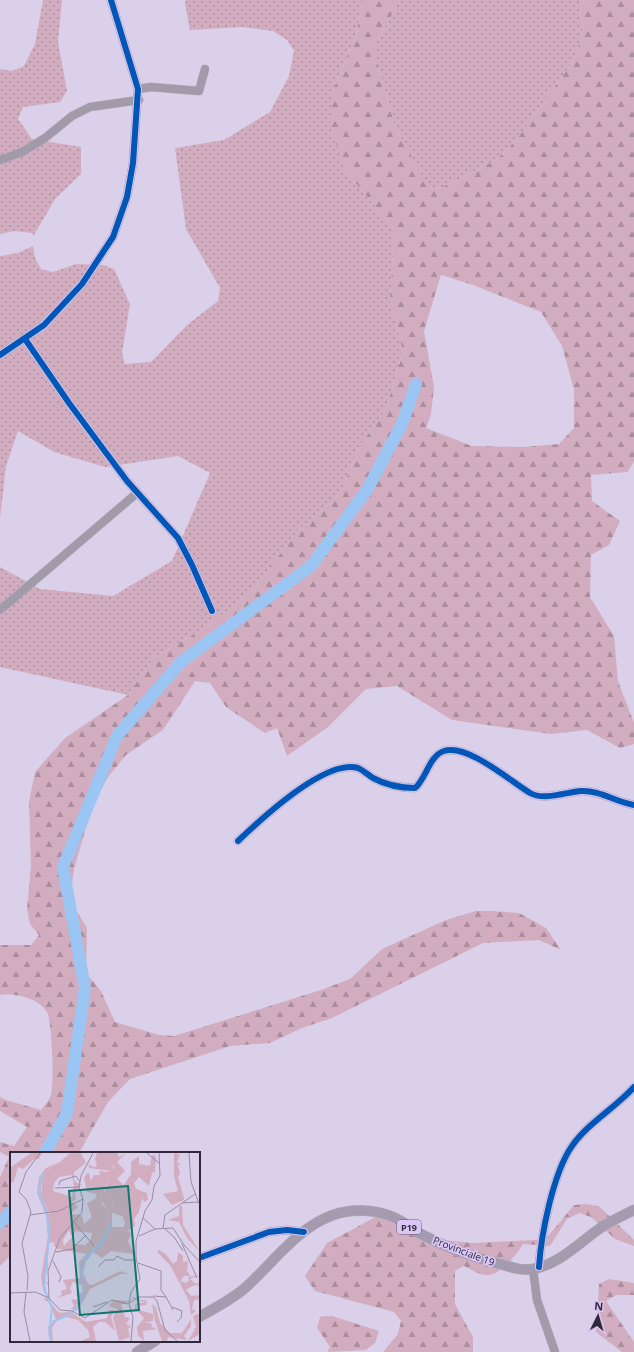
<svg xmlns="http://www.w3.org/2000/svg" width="634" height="1352" viewBox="0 0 634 1352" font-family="'Open Sans',sans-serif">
  <defs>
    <pattern id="grass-dots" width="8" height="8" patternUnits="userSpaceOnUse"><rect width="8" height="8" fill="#d2adc0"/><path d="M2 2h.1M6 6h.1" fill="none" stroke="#ab8d9d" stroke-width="1.8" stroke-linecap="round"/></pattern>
    <pattern id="forest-firs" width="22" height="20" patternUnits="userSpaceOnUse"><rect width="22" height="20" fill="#d2adc0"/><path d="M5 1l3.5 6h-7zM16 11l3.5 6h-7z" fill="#ab8d9d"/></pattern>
  </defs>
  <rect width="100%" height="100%" fill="#dbd0ea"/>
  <g fill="url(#grass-dots)">
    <polygon points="43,0 62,0 58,42 67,91 60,102 23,107 18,119 32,139 81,147 81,174 55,199 34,235 32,233 14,231 0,234 0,69 12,71 24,66 35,44"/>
    <polygon points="186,0 363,0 356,35 333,90 343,168 394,229 390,303 403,351 386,409 359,447 342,489 332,502 299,529 253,590 207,627 154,657 128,695 0,667 0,567 40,589 113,596 172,561 210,473 178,456 105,467 54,452 18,431 6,466 0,519 0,256 18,253 33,246 35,258 41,269 53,272 76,264 103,265 114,269 130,304 122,353 125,364 151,362 187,325 218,301 220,288 186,229 175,148 224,140 270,112 289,76 294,51 287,40 273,31 242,27 190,30 185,4"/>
    <polygon points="400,0 584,0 580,10 583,34 572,63 517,139 496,160 443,187 428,189 395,126 376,58 376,44"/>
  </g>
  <g fill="url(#forest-firs)" fill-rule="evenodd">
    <path d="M363 0H400L376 44V58L395 126 429 189 443 187 496 160 517 139 572 63 583 34 580 10 584 0H634V461L628 472 591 475 592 501 620 521 609 545 591 555 590 597 614 636 618 681 634 723V744L620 748 587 730 551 734 452 720 397 686 366 689 328 727 287 756 277 728 265 733 226 707 210 683 195 681 163 730 126 755 108 777 93 804 74 869 70 900 87 928 86 973 101 991 115 1022 159 1035 174 1036 321 990 350 979 382 949 446 920 476 911H491L519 913 546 928 561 950 539 940 483 943 332 1018 302 1028 270 1043 230 1046 130 1079 108 1102 79 1153H11V1255L0 1266V1177L9 1157 0 1152V1142L14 1146 27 1127 0 1111V1097L6 1100 41 1110C44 1106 48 1102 50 1097 55 1088 52 1020 47 1012 38 998 15 993 0 995V945H31L39 935 30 924 27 909 31 865 29 802 35 772 65 738 128 695 154 657 207 627 253 590 299 529 332 502 342 489 359 447 386 409 403 351 390 303 394 229 343 168 330 122 333 90 356 35ZM441 275 473 285 541 312 562 346 574 390V428L559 444 524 447 472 446 426 428 431 414 434 387 424 331Z"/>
    <path d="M587 1204 600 1207 634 1240V1246L615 1239 591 1217 579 1213 567 1219 550 1246 523 1244C517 1254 502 1274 488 1275 481 1276 470 1269 464 1266L455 1271V1304L473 1337V1352H383L398 1334 401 1321 394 1312 315 1291 305 1276 327 1243 383 1213 434 1239 472 1243 536 1240 549 1235 574 1205Z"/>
    <polygon points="609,1279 634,1283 634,1295 616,1295 606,1301 634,1342 634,1352 622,1352 596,1332 599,1284"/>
    <polygon points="332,1316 379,1331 375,1343 366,1350 327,1352 330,1347 317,1328 320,1317"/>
  </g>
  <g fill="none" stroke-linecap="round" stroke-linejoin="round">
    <g stroke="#9bc5f2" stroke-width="12">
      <polyline points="45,1153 67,1113 85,988 63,867 117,736 181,662 311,566 367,490 402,424 416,384"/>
      <polyline points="0,1223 11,1212"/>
    </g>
    <defs>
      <g id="minor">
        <polyline points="138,89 151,87 199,91 205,69"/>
        <polyline points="0,160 22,152 45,138 72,116 90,107 139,100"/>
        <polyline points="25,339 69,403 127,481 178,538 192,565 212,611"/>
        <polyline points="0,355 44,325 82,284 113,237 127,197 133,163 138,89 111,0"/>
        <polyline points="0,610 137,493"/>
        <path d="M238 841C260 820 325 759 358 768 363 770 368 775 373 778 386 785 400 788 415 788 426 779 429 756 444 751 467 743 510 781 530 793 544 801 566 792 581 791 599 790 616 802 634 805"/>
        <polyline points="199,1258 269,1232 287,1230 304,1232"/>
        <path d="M539 1267C541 1235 553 1173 572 1146 588 1123 615 1108 634 1087"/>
        <polyline points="533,1269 537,1300 555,1352"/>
      </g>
      <g id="major">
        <path d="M199 1317C215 1308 231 1300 245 1288 272 1264 298 1227 333 1215 355 1208 381 1209 401 1221 407 1225 414 1230 421 1234 445 1247 473 1257 500 1264 511 1267 521 1271 533 1269 559 1264 578 1244 599 1229 610 1221 622 1216 634 1210"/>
        <polyline points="137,1352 155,1341"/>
      </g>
    </defs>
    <use href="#minor" stroke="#b6aec2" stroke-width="9"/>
    <use href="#major" stroke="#b6aec2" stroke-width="11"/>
    <use href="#minor" stroke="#a09aa9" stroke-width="8"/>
    <use href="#major" stroke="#a49cae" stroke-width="10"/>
    <defs>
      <g id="cycleway">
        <polyline points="25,339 69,403 127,481 178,538 192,565 212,611"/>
        <polyline points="0,355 44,325 82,284 113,237 127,197 133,163 138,89 111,0"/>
        <path d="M238 841C260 820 325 759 358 768 363 770 368 775 373 778 386 785 400 788 415 788 426 779 429 756 444 751 467 743 510 781 530 793 544 801 566 792 581 791 599 790 616 802 634 805"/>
        <polyline points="199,1258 269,1232 287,1230 304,1232"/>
        <path d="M539 1267C541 1235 553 1173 572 1146 588 1123 615 1108 634 1087"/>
      </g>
    </defs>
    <use href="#cycleway" stroke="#dac6f5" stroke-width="8"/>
    <use href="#cycleway" stroke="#0057b8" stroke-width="6"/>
  </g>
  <g text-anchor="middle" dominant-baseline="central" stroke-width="3.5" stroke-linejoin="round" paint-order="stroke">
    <rect fill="#dac6f5" stroke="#645873" stroke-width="1" x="397" y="1220" width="24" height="14" rx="3"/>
    <g font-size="9" font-weight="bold" fill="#31293b">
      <text x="409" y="1227">P19</text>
    </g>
    <g font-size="10" fill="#31293b" stroke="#dac6f5">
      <text transform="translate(464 1251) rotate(21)">Provinciale 19</text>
    </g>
  </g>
  <g transform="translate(10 1152)">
    <rect width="190" height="190" fill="#dbd0ea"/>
    <path d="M66 1H71L76 11 64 20V29L72 33 65 39 66 47 62 50 68 55 60 62 72 63 74 72 82 65 77 51 85 47 87 42 77 40 74 26 77 21H79L81 29 84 23H90L89 19 98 20 104 16 105 7 116 1 107 10 115 19 107 27 114 33 112 40 107 49 100 53 94 42 98 27 91 45 92 52 97 57 98 74 87 91 77 102 48 97 44 94V90H38L40 62 31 44 33 24 42 15 61 7 65 11 75 10 71 9ZM62 23 64 34 62 45 43 39 44 31 49 25ZM59 78 62 85 54 94 53 88ZM65 79 82 81 80 89 75 93 62 92ZM190 123 180 127 186 132 190 130V134L185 133 175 138 171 132V129L176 131 179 128 178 125Z" fill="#d2adc0" fill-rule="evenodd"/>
    <path d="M21 1H32L29 7H24L13 17 8 15 4 29 0 32 1 15ZM60 1 69 2 71 9H75L68 14 61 7 42 15 33 24 36 31H31V44L39 61H35L27 41 29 25 36 16 50 10ZM87 1H107L109 3 101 19 79 16 78 12 84 15 87 14 85 7ZM164 1 170 2 167 10 171 12 168 13 170 22 168 25 174 46V48L162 53 153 42 168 39 164 24ZM142 3 146 4 145 20 142 21 139 34 129 25 124 31 126 37 137 41 138 48 134 50 132 46 129 60 124 67 125 74 118 78 121 82 118 89 124 102 101 99 92 106 83 100 76 110 73 121 78 132 82 133 110 119 119 122H111L80 137 70 155 66 159 61 157 64 154 61 147 69 148V145L64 142 70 144 66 139 72 141V133L63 130 60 136 62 141 48 146 52 142 51 139 57 137 53 128 70 126 69 110 87 91 98 74 97 57 91 48 93 28 97 24 94 41 102 53 112 40 114 33 121 22V10L129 4V12L140 14ZM102 61 112 64 115 70 114 75H102ZM172 53 173 73 190 100 177 86 169 70 158 68 169 64V55ZM36 62H40L39 85 44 86 39 90H45L39 91 37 98 38 116 35 123V129L38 131V135L37 131H35L37 145 33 138 31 125 38 84ZM149 98 156 102 163 112 167 109 168 100 173 104V110L178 109 177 119 181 124H174L170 130 181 144 190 143V147L184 148 182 157 186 159 181 163 179 149 160 113 147 100ZM123 145 128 148H135L137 150 136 153 126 154 129 158 143 162V169L133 171H141L142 175 147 177 133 179 134 189 128 184 127 175 134 166 125 157V152L136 150 126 148 122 146 120 149 111 153 115 165 120 166 116 172 121 174 118 177 120 185 109 189 103 166 107 157 98 154 104 148 119 149ZM37 146 48 160 52 161 60 159 76 170 97 166 99 158H105L101 165 105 179 95 170H89L83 175 86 189H71L80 185 78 178 68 168 56 165 48 167 42 176 43 189H40L38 175 46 168 40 151 33 147ZM142 152 146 155 150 171 160 181H172L181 167V174L174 184 177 188 158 185 157 189H152L144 166ZM190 161V182L178 189 186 175 183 164Z" fill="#d2adc0" fill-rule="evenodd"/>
    <path fill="none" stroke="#9bc5f2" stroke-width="2" d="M33 21 29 40 37 62 39 86 34 136 42 156 39 181 41 189M42 170 61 162 70 150 74 141 72 118 76 106 93 89 101 71"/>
    <path fill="none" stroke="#978da4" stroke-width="1" d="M137 1 150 12M179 1 181 30 190 54M49 33 50 29 66 24 70 30M45 36 69 35M173 51 188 50M20 63 49 59 73 47M133 66 145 77M64 70 84 94M153 76 155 63 185 42M154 76 164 85 173 99M129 84 145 77 163 76 174 93 190 110M172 92 187 126M46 100 62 97 76 83M43 109 51 125 49 130M128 111 151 119V138L156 145M88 115 95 108H104L107 104 115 108H126M17 138 18 124 12 91 21 60 16 47 9 40 16 20 30 1M16 140 14 160 20 189M0 141 25 140 39 146 50 158 62 159 75 166 102 148 118 152 128 145H143L147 149 155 178 167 189M143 144 156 145 163 158M39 146 38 119 50 86 72 60 73 47 69 35 71 24 83 1M119 151 121 140 130 127 126 105V89L135 59 142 48 144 34 150 24 149 1M119 152 123 165 121 189M83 155 97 150M162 155 172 159 171 166 167 170"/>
    <path fill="#0f766e" fill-opacity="0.15" stroke="#0f766e" stroke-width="2" d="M118 34 129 158 70 163 59 39Z"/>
    <rect width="190" height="190" fill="none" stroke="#31293b" stroke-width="2"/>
  </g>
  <g transform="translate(598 1316) rotate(5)" stroke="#dac6f5" stroke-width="3" paint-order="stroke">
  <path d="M0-3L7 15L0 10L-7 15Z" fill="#31293b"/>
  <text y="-6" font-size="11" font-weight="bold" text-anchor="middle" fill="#31293b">N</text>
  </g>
</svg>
